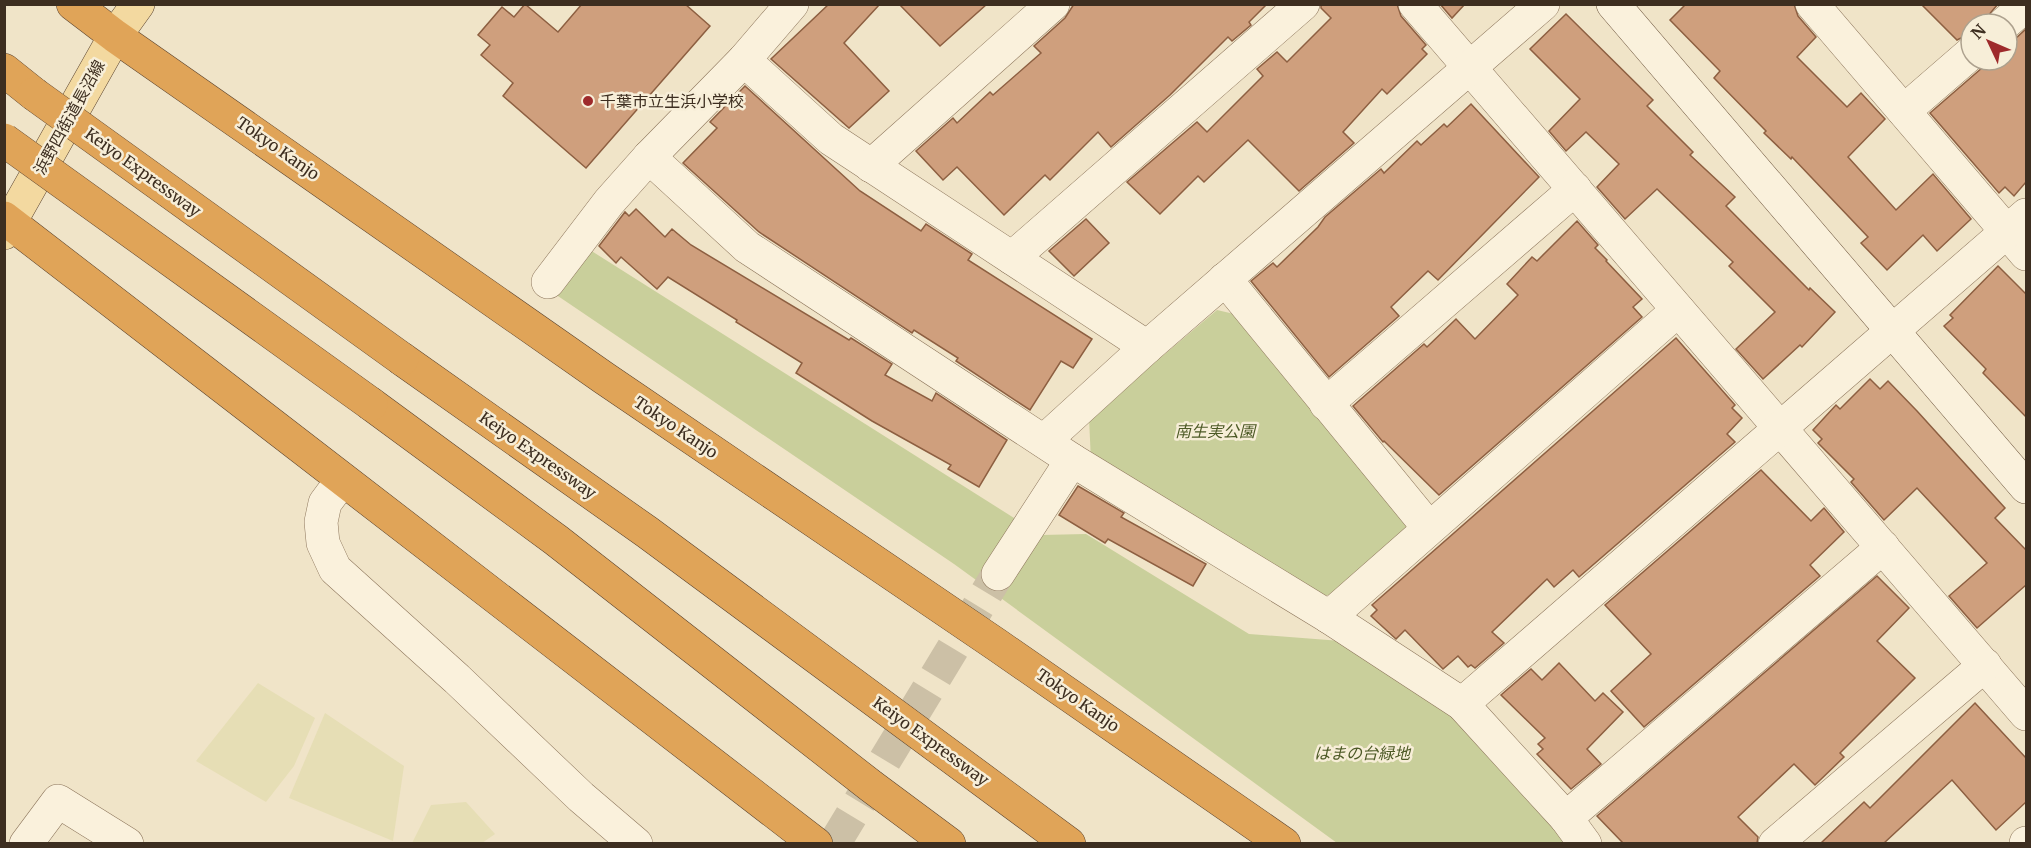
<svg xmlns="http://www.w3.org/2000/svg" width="2031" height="848" viewBox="0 0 2031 848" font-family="Merriweather,'Noto Sans JP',serif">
  <rect width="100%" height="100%" fill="#f0e4c8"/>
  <g fill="#e6deb5">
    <polygon points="258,683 315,718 294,766 266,802 196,761"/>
    <polygon points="325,713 404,766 393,841 289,798"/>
    <polygon points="466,802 495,834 482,843 412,843 431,805"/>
  </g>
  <g fill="#c9cf9b">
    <polygon points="590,250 1041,535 1086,534 1249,634 1354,642 1453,708 1576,843 1337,843 954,564 552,292"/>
    <polygon points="1217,310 1234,314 1407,511 1407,531 1342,592 1314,598 1091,461 1089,418"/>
  </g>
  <g fill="#cf9f7d" stroke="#8d5f41" stroke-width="1.5">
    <polygon points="525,4 558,32 582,4 685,4 710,26 586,168 503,96 513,83 481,55 490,45 478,35 502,7 514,17"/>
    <polygon points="829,4 880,4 844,43 889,91 849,128 771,59"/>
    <polygon points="899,4 987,4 940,46"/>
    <polygon points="1074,4 1267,4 1249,22 1251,25 1232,41 1228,37 1170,95 1111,147 1098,132 1050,180 1045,175 1004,215 957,167 943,180 916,151 953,118 957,123 990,92 993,95 1041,53 1034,46 1065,18"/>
    <polygon points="1321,4 1397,4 1401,16 1426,45 1422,49 1427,54 1387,94 1382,89 1343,132 1354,143 1299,191 1248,140 1204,182 1198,176 1160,214 1127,182 1197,122 1207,132 1263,76 1257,69 1277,52 1287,62 1331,18 1321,8"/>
    <polygon points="1440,4 1465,4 1452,18"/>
    <polygon points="1686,4 1794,4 1798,16 1816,37 1797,57 1847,107 1861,93 1885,119 1848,157 1896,210 1933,174 1971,219 1937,251 1923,235 1887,270 1861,243 1868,237 1792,157 1791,159 1764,133 1766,131 1714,78 1720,71 1670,20"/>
    <polygon points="1921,4 1998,4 1987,17 1986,24 1971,24 1971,35 1967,35 1957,40"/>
    <polygon points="1566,14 1653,100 1647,106 1693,152 1690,155 1735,197 1726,206 1809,290 1810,288 1835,312 1802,347 1800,345 1763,379 1736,349 1775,312 1729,266 1733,262 1657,189 1625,219 1597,187 1619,164 1586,132 1566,151 1549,131 1580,99 1530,49"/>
    <polygon points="2026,29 2026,182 2014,196 2005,187 1999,193 1930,113 1983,67 1988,60 2007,60 2007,42 2016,38"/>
    <polygon points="745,86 860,191 921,231 926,224 972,254 968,260 1092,339 1073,368 1061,361 1030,410 956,361 958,358 914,330 912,333 759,232 683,163 717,128 710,122"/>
    <polygon points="1471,104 1539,177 1438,280 1428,271 1391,307 1399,316 1329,377 1251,281 1273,263 1277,267 1318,227 1325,217 1381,169 1384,173 1417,141 1421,145 1444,124 1447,127"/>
    <polygon points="636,209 665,237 672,229 691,245 849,340 851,338 892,364 885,375 932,401 936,393 1007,440 979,487 948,469 951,465 872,421 796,373 802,363 736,322 737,320 668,277 657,289 621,257 616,263 599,246 625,212 629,216"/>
    <polygon points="1086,219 1109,243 1074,276 1049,251"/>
    <polygon points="1577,221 1598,245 1595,248 1607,260 1606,261 1642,299 1633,307 1642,317 1439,495 1384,441 1383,442 1353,406 1424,344 1427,347 1456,319 1475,339 1518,295 1507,284 1532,257 1537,261"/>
    <polygon points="1998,266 2026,294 2026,417 1983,373 1986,369 1944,326 1953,318 1950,315"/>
    <polygon points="1676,338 1735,405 1732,408 1742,418 1727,434 1735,442 1579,577 1573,570 1554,587 1547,579 1492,632 1504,643 1475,668 1471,665 1468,667 1458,656 1443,669 1405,630 1396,639 1371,616 1377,610 1372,605"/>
    <polygon points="1870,379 1880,389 1888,381 1917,411 2005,508 1995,518 2026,550 2026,585 1977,628 1949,596 1987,563 1917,488 1884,520 1851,482 1854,479 1818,443 1822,439 1813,430 1836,405 1840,409"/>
    <polygon points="1761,470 1811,521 1824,508 1844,532 1810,565 1820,576 1644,727 1611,691 1651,654 1605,605"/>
    <polygon points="1078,486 1124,513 1121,517 1206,564 1193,586 1108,539 1105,543 1059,515"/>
    <polygon points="1877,576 1909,608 1877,641 1915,678 1840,753 1844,757 1815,785 1794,764 1738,817 1758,837 1757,843 1623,843 1597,816"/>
    <polygon points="1559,663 1595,701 1603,693 1623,712 1587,749 1601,764 1571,789 1537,754 1543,749 1538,744 1545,738 1501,695 1531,669 1542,680"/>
    <polygon points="1975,703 2026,758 2026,802 1996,830 1952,780 1884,843 1821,843 1864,802 1870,808"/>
  </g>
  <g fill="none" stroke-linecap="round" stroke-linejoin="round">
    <polyline stroke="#ccc0a6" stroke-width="33" stroke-dasharray="33 16" stroke-linecap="butt" points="834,844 998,574"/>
    <defs>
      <g id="street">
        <polyline points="1415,4 2026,714"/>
        <polyline points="1812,4 2026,254"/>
        <polyline points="2004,24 2026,5"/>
        <polyline points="744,60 831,139 1147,347"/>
        <polyline points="1904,111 1971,53"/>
        <polyline points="649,157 747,247 1072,460 1329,617 1462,704 1566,818 1585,844"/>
        <polyline points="871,166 1053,4"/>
        <polyline points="1012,258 1303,4"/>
        <polyline points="1225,279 1429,528"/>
        <polyline points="548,282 609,202 649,157 744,60 792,4"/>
        <polyline points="1326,404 1575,189"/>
        <polyline points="1044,441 1147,347 1543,4"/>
        <polyline points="342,480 325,503 321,522 323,543 335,569 457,679 581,797 636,844"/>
        <polyline points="998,574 1072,460"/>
        <polyline points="1329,617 1678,310"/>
        <polyline points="1462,704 2026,215"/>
        <polyline points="1566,818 1883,547"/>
        <polyline points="26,844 58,801 127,844"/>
        <polyline points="1775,844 1985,665"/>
        <polyline points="2026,844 2026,843"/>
      </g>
      <polyline id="secondary" points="1613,4 2026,487"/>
      <polyline id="primary" points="4,233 115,36 138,4"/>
      <g id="highway">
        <polyline points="73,4 115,36 604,378 997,645 1284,844"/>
        <polyline points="4,70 34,94"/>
        <polyline points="4,218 816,844"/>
        <polyline points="402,359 647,532 1069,844"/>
        <polyline points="371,404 556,540 871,786 949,844"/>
      </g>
    </defs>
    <use href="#street" stroke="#8d765c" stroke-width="34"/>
    <use href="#secondary" stroke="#6f573f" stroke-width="34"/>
    <use href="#primary" stroke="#5b4430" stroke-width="34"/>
    <use href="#highway" stroke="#5b4430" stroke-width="34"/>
    <use href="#street" stroke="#faf1dc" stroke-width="33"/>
    <use href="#secondary" stroke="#faf1dc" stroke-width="33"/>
    <use href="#primary" stroke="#f3d9a0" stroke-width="33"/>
    <use href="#highway" stroke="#e0a458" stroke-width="33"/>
    <defs>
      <g id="highway-bridge">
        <polyline points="34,94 402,359"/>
        <polyline points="4,140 371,404"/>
      </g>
    </defs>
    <use href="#highway-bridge" stroke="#5b4430" stroke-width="34" stroke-linecap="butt"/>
    <use href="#highway-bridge" stroke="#e0a458" stroke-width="33"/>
  </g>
  <circle fill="#9e2a2b" stroke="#f7eed8" stroke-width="2" cx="588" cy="101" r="6"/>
  <g text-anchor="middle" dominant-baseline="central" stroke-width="5" stroke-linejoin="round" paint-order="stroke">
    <g font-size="16" fill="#3d2e20" stroke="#f7eed8" text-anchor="start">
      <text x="600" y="101">千葉市立生浜小学校</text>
    </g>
    <g font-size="16" fill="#3d2e20" stroke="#f7eed8">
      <text transform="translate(69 117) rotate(-61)">浜野四街道長沼線</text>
      <text transform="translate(278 148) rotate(35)">Tokyo Kanjo</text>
      <text transform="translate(143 172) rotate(36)">Keiyo Expressway</text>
      <text transform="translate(676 427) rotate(34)">Tokyo Kanjo</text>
      <text transform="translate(538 455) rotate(35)">Keiyo Expressway</text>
      <text transform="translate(1078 700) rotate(35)">Tokyo Kanjo</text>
      <text transform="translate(931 741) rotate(36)">Keiyo Expressway</text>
    </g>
    <g font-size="16" font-style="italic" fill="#4d5a26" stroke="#f7eed8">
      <text x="1215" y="431">南生実公園</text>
      <text x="1362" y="753">はまの台緑地</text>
    </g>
  </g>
  <rect width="2031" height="848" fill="none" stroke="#3d2e20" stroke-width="12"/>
  <g transform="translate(1989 42) rotate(314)"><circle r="28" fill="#f7eed8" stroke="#ada18e" stroke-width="1.5"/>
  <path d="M0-4.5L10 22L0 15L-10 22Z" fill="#9e2a2b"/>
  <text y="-9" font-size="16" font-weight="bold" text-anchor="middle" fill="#3d2e20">N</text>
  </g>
</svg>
